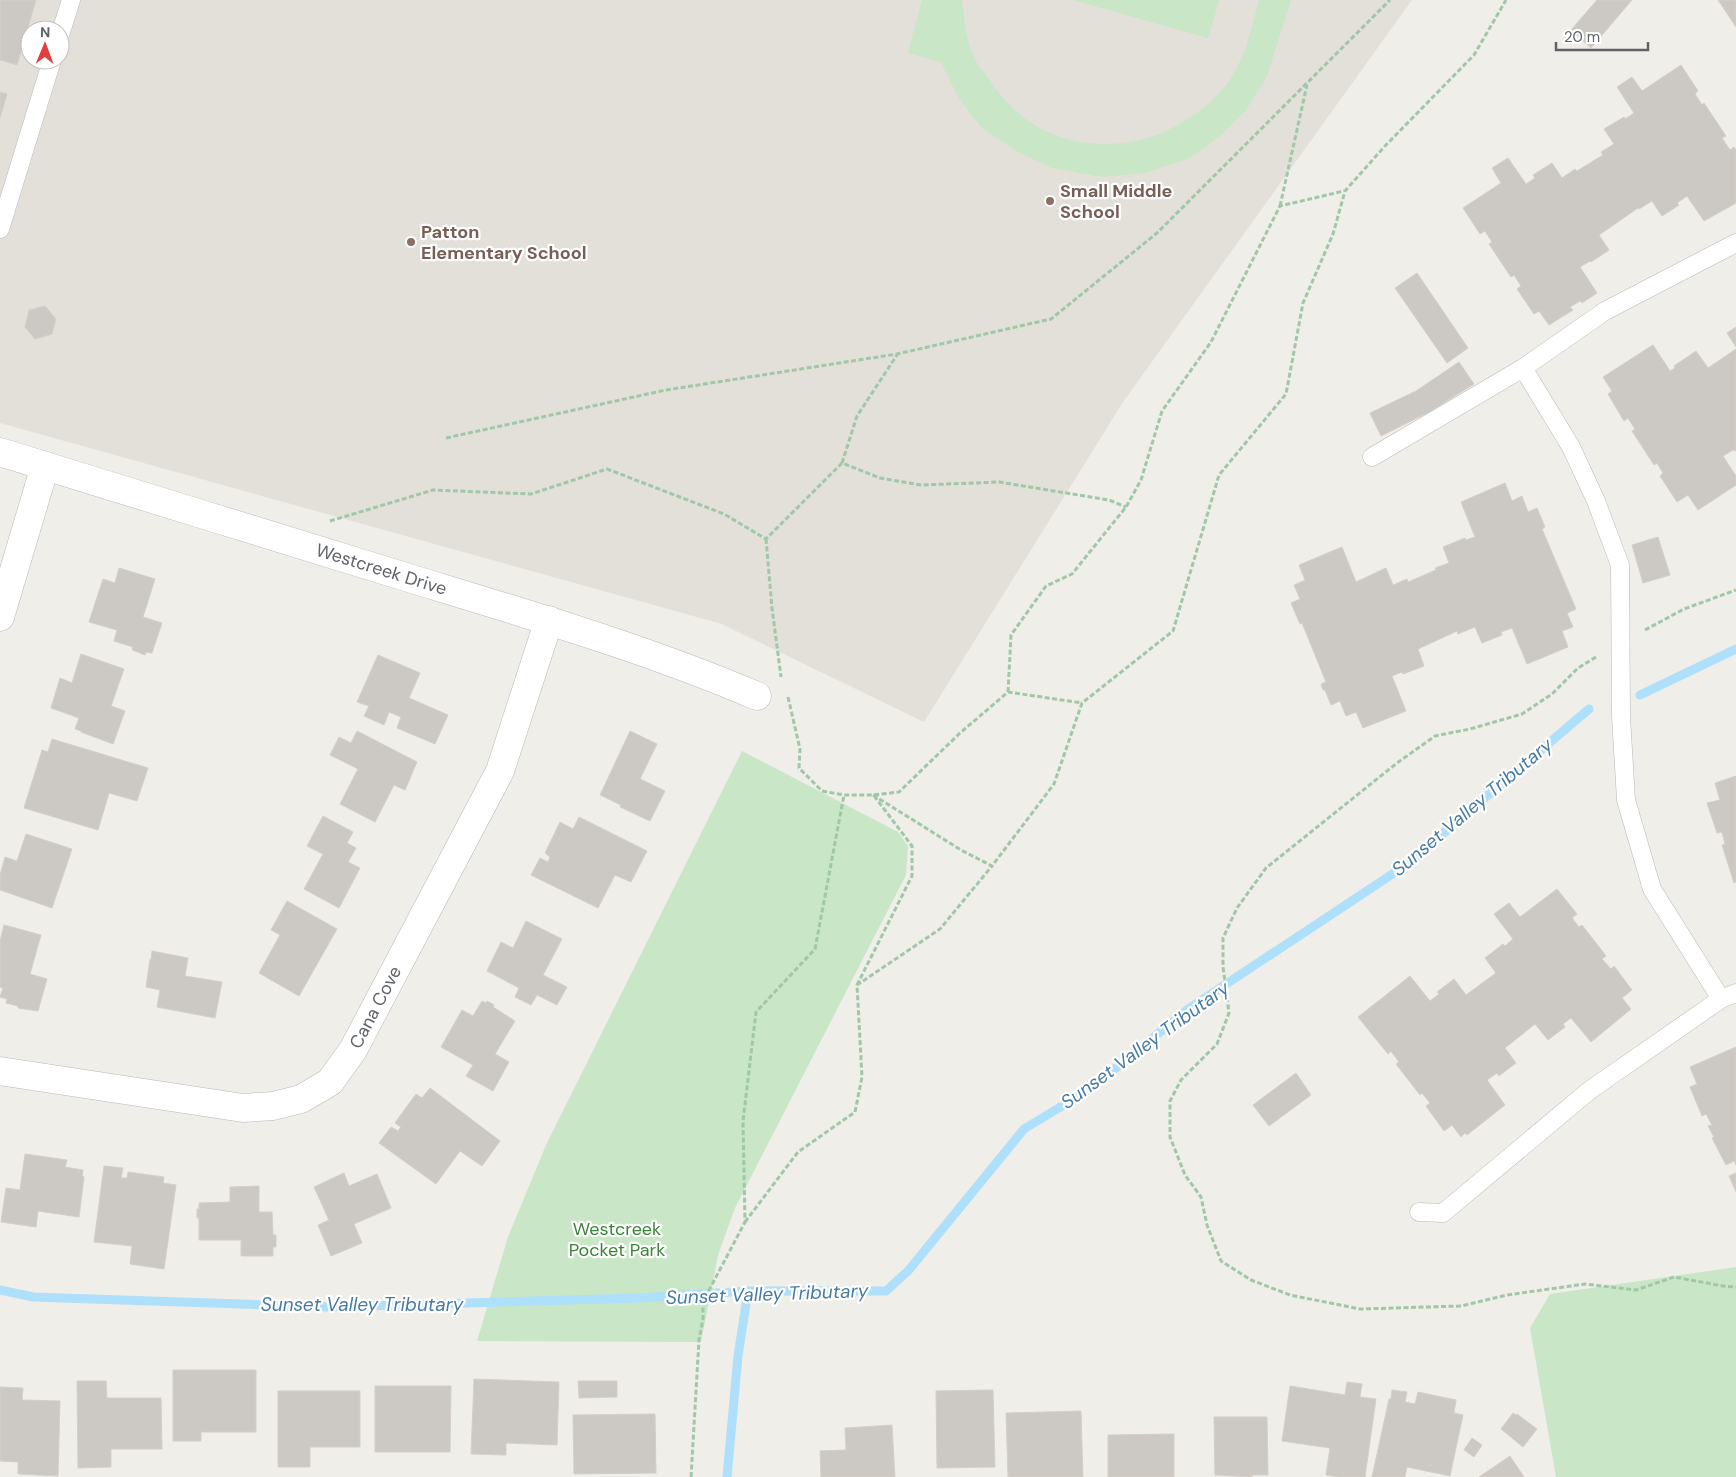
<svg xmlns="http://www.w3.org/2000/svg" width="1736" height="1477" viewBox="0 0 1736 1477" font-family="'DM Sans',sans-serif">
  <rect width="100%" height="100%" fill="#f0eee8"/>
  <path fill="#e3dfd9" fill-rule="evenodd" d="M0 0H1412L1123 402 924 722 722 624 0 423ZM30 30H60V60H30Z"/>
  <g fill="#c9e6c6">
    <path d="M922 0H962C964 20 966 40 975 59 978 66 984 72 988 78 997 92 1009 106 1023 117 1064 150 1129 152 1174 127 1196 115 1217 100 1231 78 1246 55 1252 26 1259 0H1291L1267 76 1246 110 1221 135 1188 159 1144 173 1101 177 1052 168 1016 151 981 127 958 97 941 62 908 53Z"/>
    <polygon points="1073,0 1219,0 1208,38"/>
    <polygon points="742,751 898,832 908,846 906,875 735,1208 718,1255 701,1342 477,1341 508,1237 546,1145"/>
    <polygon points="1736,1267 1736,1477 1556,1477 1530,1328 1550,1294"/>
  </g>
  <g fill="none" stroke-linecap="round" stroke-linejoin="round">
    <g stroke="#aedffb" stroke-width="9">
      <polyline points="1640,695 1736,649"/>
      <polyline points="0,1290 33,1297 329,1307 639,1298 748,1291 886,1291 908,1271 1024,1129 1090,1089 1187,1010 1406,865 1589,709"/>
      <polyline points="727,1477 738,1356 748,1291"/>
    </g>
  </g>
  <g fill="#ccc9c4" stroke="#d5cfc6">
    <polygon points="0,0 36,0 17,65 0,60"/>
    <polygon points="1597,0 1632,0 1591,48 1571,30"/>
    <polygon points="1718,0 1736,0 1736,27"/>
    <polygon points="1681,65 1698,91 1695,94 1702,105 1704,103 1726,136 1722,138 1730,150 1734,147 1736,150 1736,203 1704,221 1687,196 1677,203 1679,205 1662,216 1652,201 1639,209 1638,208 1599,235 1609,250 1591,262 1590,261 1580,267 1597,293 1582,303 1580,301 1570,307 1573,310 1549,325 1539,311 1534,314 1517,289 1521,286 1514,275 1511,277 1489,244 1492,242 1485,231 1480,234 1463,208 1501,183 1492,168 1508,158 1526,184 1535,178 1533,175 1552,163 1562,178 1575,169 1577,171 1603,155 1601,152 1614,144 1604,129 1624,117 1625,119 1634,113 1617,87 1632,77 1642,91"/>
    <polygon points="0,92 7,94 0,118"/>
    <polygon points="1417,273 1468,348 1447,363 1395,288"/>
    <polygon points="45,306 56,319 52,334 35,339 25,327 29,310"/>
    <polygon points="1736,327 1736,347 1727,333"/>
    <polygon points="1653,345 1670,371 1675,368 1674,366 1696,351 1708,368 1736,349 1736,451 1733,450 1723,456 1736,476 1736,485 1698,510 1688,495 1677,502 1660,476 1663,473 1657,463 1654,465 1632,431 1635,429 1628,418 1624,421 1608,394 1612,391 1603,377"/>
    <polygon points="1459,362 1474,384 1429,412 1381,436 1370,413 1416,391"/>
    <polygon points="1505,483 1512,501 1522,496 1528,512 1537,508 1545,527 1542,529 1576,609 1567,613 1573,627 1562,631 1568,647 1527,664 1512,628 1501,632 1502,635 1482,643 1475,627 1458,634 1457,631 1418,649 1424,666 1403,674 1402,672 1392,676 1406,711 1363,728 1356,712 1346,716 1340,701 1331,705 1325,690 1323,690 1321,684 1326,682 1302,623 1300,624 1291,603 1300,599 1294,585 1305,580 1299,565 1342,547 1356,582 1386,568 1393,585 1407,579 1408,582 1436,570 1435,568 1449,563 1443,547 1465,538 1466,540 1475,537 1461,502"/>
    <polygon points="1658,537 1670,575 1643,583 1632,545"/>
    <polygon points="119,568 155,579 143,617 162,623 152,653 146,652 145,655 132,650 133,647 114,641 117,630 89,622 103,579 115,583"/>
    <polygon points="81,654 124,669 111,706 125,711 113,744 81,732 81,731 75,729 79,718 51,708 60,678 72,683"/>
    <polygon points="378,655 420,673 409,698 448,715 435,744 397,728 401,717 389,712 384,725 364,716 369,706 357,702"/>
    <polygon points="357,731 417,762 405,790 394,785 375,822 340,804 358,769 330,755 339,737 351,743"/>
    <polygon points="630,731 657,744 640,779 665,791 650,821 620,807 621,805 600,795"/>
    <polygon points="52,739 148,768 137,801 109,793 98,830 24,808 42,750 48,752"/>
    <polygon points="1736,776 1736,882 1734,883 1722,845 1725,844 1722,832 1717,833 1707,803 1720,800 1715,783"/>
    <polygon points="323,816 353,832 347,843 356,848 348,862 360,868 339,908 304,889 323,854 307,846"/>
    <polygon points="579,817 647,851 631,882 615,875 598,908 531,875 540,858 548,862 550,857 545,853 560,822 573,829"/>
    <polygon points="26,834 72,849 52,908 0,890 0,875 5,857 17,861"/>
    <polygon points="1557,889 1577,914 1572,918 1579,927 1582,925 1606,956 1602,959 1611,969 1614,966 1632,990 1622,998 1631,1009 1591,1042 1571,1018 1563,1024 1565,1027 1548,1040 1535,1024 1505,1048 1516,1063 1499,1076 1497,1073 1487,1080 1505,1105 1467,1135 1465,1133 1461,1137 1452,1125 1444,1131 1426,1106 1430,1103 1422,1093 1420,1095 1396,1064 1399,1062 1391,1051 1388,1054 1358,1017 1410,976 1430,1001 1439,994 1437,992 1454,979 1466,995 1496,973 1485,958 1503,944 1505,946 1513,939 1494,914 1509,903 1520,917"/>
    <polygon points="287,901 337,929 299,996 259,973 280,935 271,930"/>
    <polygon points="526,921 562,939 543,975 567,987 557,1005 537,995 531,1005 515,997 519,988 487,971 501,942 513,948"/>
    <polygon points="4,925 41,935 30,974 47,979 38,1011 18,1008 18,1006 6,1003 7,999 0,997 3,988 0,987 0,941"/>
    <polygon points="152,951 188,958 185,976 222,982 215,1018 157,1007 160,990 146,987 150,959 151,960"/>
    <polygon points="482,1001 486,1003 487,1001 494,1005 493,1007 515,1021 495,1054 509,1062 493,1091 466,1076 473,1065 441,1047 462,1010 473,1016"/>
    <polygon points="1736,1047 1736,1165 1734,1161 1726,1165 1712,1138 1714,1137 1708,1126 1712,1125 1706,1114 1702,1116 1690,1087 1697,1084 1690,1067"/>
    <polygon points="1296,1073 1311,1095 1269,1126 1253,1105"/>
    <polygon points="430,1088 500,1141 482,1166 460,1151 436,1184 379,1143 391,1127 398,1131 401,1127 395,1123 416,1094 422,1098"/>
    <polygon points="25,1154 67,1160 65,1167 83,1170 82,1176 84,1177 79,1217 38,1211 36,1227 1,1222 6,1188 20,1190"/>
    <polygon points="104,1166 123,1168 121,1178 127,1178 128,1172 164,1177 163,1183 176,1185 164,1269 130,1264 132,1246 94,1242"/>
    <polygon points="344,1173 349,1186 377,1174 391,1208 354,1224 362,1243 331,1256 318,1225 329,1220 314,1187"/>
    <polygon points="1736,1173 1736,1192 1729,1176"/>
    <polygon points="259,1186 259,1212 272,1212 273,1235 276,1235 276,1247 273,1247 273,1256 241,1256 241,1240 199,1240 199,1218 197,1218 197,1209 199,1209 199,1203 230,1202 230,1187"/>
    <polygon points="173,1370 256,1370 256,1432 201,1432 201,1441 173,1441"/>
    <polygon points="474,1379 559,1382 557,1445 506,1443 506,1455 471,1454"/>
    <polygon points="77,1381 106,1381 107,1398 161,1398 162,1449 111,1449 111,1467 78,1468"/>
    <polygon points="578,1381 617,1381 617,1397 579,1398"/>
    <polygon points="1347,1382 1362,1384 1360,1397 1376,1399 1365,1477 1338,1477 1326,1475 1330,1448 1282,1441 1290,1386 1345,1395"/>
    <polygon points="375,1386 451,1386 450,1452 375,1452"/>
    <polygon points="0,1387 23,1388 22,1400 60,1401 58,1476 18,1474 18,1462 0,1461"/>
    <polygon points="993,1390 995,1467 937,1468 936,1391"/>
    <polygon points="1392,1390 1407,1392 1405,1402 1415,1404 1418,1392 1456,1400 1454,1413 1463,1415 1450,1476 1407,1467 1405,1477 1372,1477 1389,1399 1391,1399"/>
    <polygon points="278,1391 360,1391 360,1447 310,1447 310,1467 278,1467"/>
    <polygon points="1081,1411 1083,1477 1008,1477 1006,1413"/>
    <polygon points="1513,1413 1516,1415 1517,1414 1537,1429 1523,1447 1501,1429"/>
    <polygon points="655,1414 656,1473 574,1474 573,1415"/>
    <polygon points="1214,1417 1267,1417 1268,1475 1252,1475 1252,1477 1215,1475"/>
    <polygon points="892,1425 895,1477 821,1477 820,1451 846,1450 845,1428"/>
    <polygon points="1174,1434 1174,1477 1108,1477 1108,1435"/>
    <polygon points="1472,1438 1482,1445 1474,1457 1464,1450"/>
    <polygon points="1510,1456 1524,1477 1479,1477"/>
  </g>
  <g fill="none" stroke-linecap="round" stroke-linejoin="round">
    <defs>
      <g id="service">
        <polyline points="60,35 71,0"/>
        <polyline points="0,229 52,60"/>
        <polyline points="1523,368 1571,447 1596,501 1620,565 1621,716 1626,800 1652,889 1721,999"/>
        <polyline points="1372,457 1523,368 1605,311 1736,243"/>
        <polyline points="1419,1212 1443,1213 1590,1090 1721,999 1736,993"/>
      </g>
      <g id="minor">
        <path id="s1" d="M0 452C136 494 273 536 409 578 527 614 644 648 757 696"/>
        <polyline points="0,617 45,466"/>
        <path id="s2" d="M0 1071 243 1108 273 1106 301 1099 330 1082 353 1050 500 771 549 620"/>
      </g>
    </defs>
    <use href="#service" stroke="#b5b8bb" stroke-width="19"/>
    <use href="#minor" stroke="#b5b8bb" stroke-width="29"/>
    <g stroke="#a0c7a8" stroke-width="3" stroke-dasharray="5 2.5" stroke-linecap="butt">
      <polyline points="1280,206 1307,85"/>
      <polyline points="446,438 666,390 897,354 1051,319 1157,233 1390,0"/>
      <polyline points="842,463 857,416 897,355"/>
      <polyline points="330,521 433,490 531,494 607,469 724,514 766,539 842,463 880,478 921,485 999,482 1109,500 1126,507"/>
      <polyline points="766,539 772,608 781,677"/>
      <polyline points="1645,630 1684,609 1736,590"/>
      <polyline points="1596,657 1578,668 1552,694 1522,714 1470,729 1435,736 1397,763 1266,868 1237,908 1223,938 1223,967 1229,1013 1217,1044 1181,1080 1170,1101 1170,1137 1185,1175 1201,1197 1207,1225 1221,1261 1251,1280 1290,1295 1360,1309 1461,1306 1507,1295 1585,1284 1636,1290 1674,1277 1723,1286 1736,1287"/>
      <polyline points="1008,692 1011,635 1046,586 1072,574 1126,507 1141,480 1162,411 1211,342 1280,206 1344,191"/>
      <polyline points="788,697 800,749 799,768 822,791 844,795 873,795 899,792 960,733 1008,692 1082,703"/>
      <polyline points="873,795 961,850 992,866 1054,784 1082,703 1173,631 1219,475 1286,394 1303,303 1333,234 1345,191 1385,146 1474,55 1506,0"/>
      <polyline points="857,985 912,876 912,846 875,797"/>
      <polyline points="745,1222 798,1152 855,1112 862,1077 857,985 940,929 992,866"/>
      <polyline points="691,1477 699,1340 703,1319 703,1307 707,1294 745,1222 743,1121 756,1012 815,949 844,795"/>
    </g>
    <use href="#service" stroke="#fff" stroke-width="18"/>
    <use href="#minor" stroke="#fff" stroke-width="28"/>
  </g>
  <g fill="#8d6e63" stroke="#fff" stroke-width="2">
    <circle cx="1050" cy="201" r="5"/>
    <circle cx="411" cy="242" r="5"/>
  </g>
  <g text-anchor="middle" dominant-baseline="central" stroke-width="4.5" stroke-linejoin="round" paint-order="stroke">
    <g font-size="18" font-weight="bold" fill="#785e54" stroke="#fff" text-anchor="start">
      <text x="1060" y="191">Small Middle<tspan x="1060" dy="21">School</tspan></text>
      <text x="421" y="232">Patton<tspan x="421" dy="21">Elementary School</tspan></text>
    </g>
    <g font-size="18" fill="#5f6367" stroke="#fff">
      <text stroke="none"><textPath href="#s1" startOffset="399">Westcreek Drive</textPath></text>
      <text stroke="none"><textPath href="#s2" startOffset="426">Cana Cove</textPath></text>
    </g>
    <g font-size="18" fill="#3c833a" stroke="#fff">
      <text x="617" y="1229">Westcreek<tspan x="617" dy="21">Pocket Park</tspan></text>
    </g>
    <g font-size="19" font-style="italic" fill="#477ba4" stroke="#fff">
      <text transform="translate(1472 807) rotate(-40)">Sunset Valley Tributary</text>
      <text transform="translate(1145 1045) rotate(-36)">Sunset Valley Tributary</text>
      <text transform="translate(767 1294) rotate(-2)">Sunset Valley Tributary</text>
      <text x="362" y="1304">Sunset Valley Tributary</text>
    </g>
  </g>
  <g transform="translate(45 45) rotate(1)"><circle r="24" fill="#ffffff" stroke="#bfc1c2"/>
  <path d="M0-4L9 19L0 12L-9 19Z" fill="#e13e3e"/>
  <text y="-8" font-size="14" font-weight="bold" text-anchor="middle" fill="#5f6367">N</text>
  </g>
  <path d="M1556 42v8h92v-8" fill="none" stroke="#5f6367" stroke-width="2.5"/>
  <text x="1564" y="42" font-size="15" fill="#5f6367" stroke="#ffffff" stroke-width="4" paint-order="stroke">20 m</text>
</svg>
